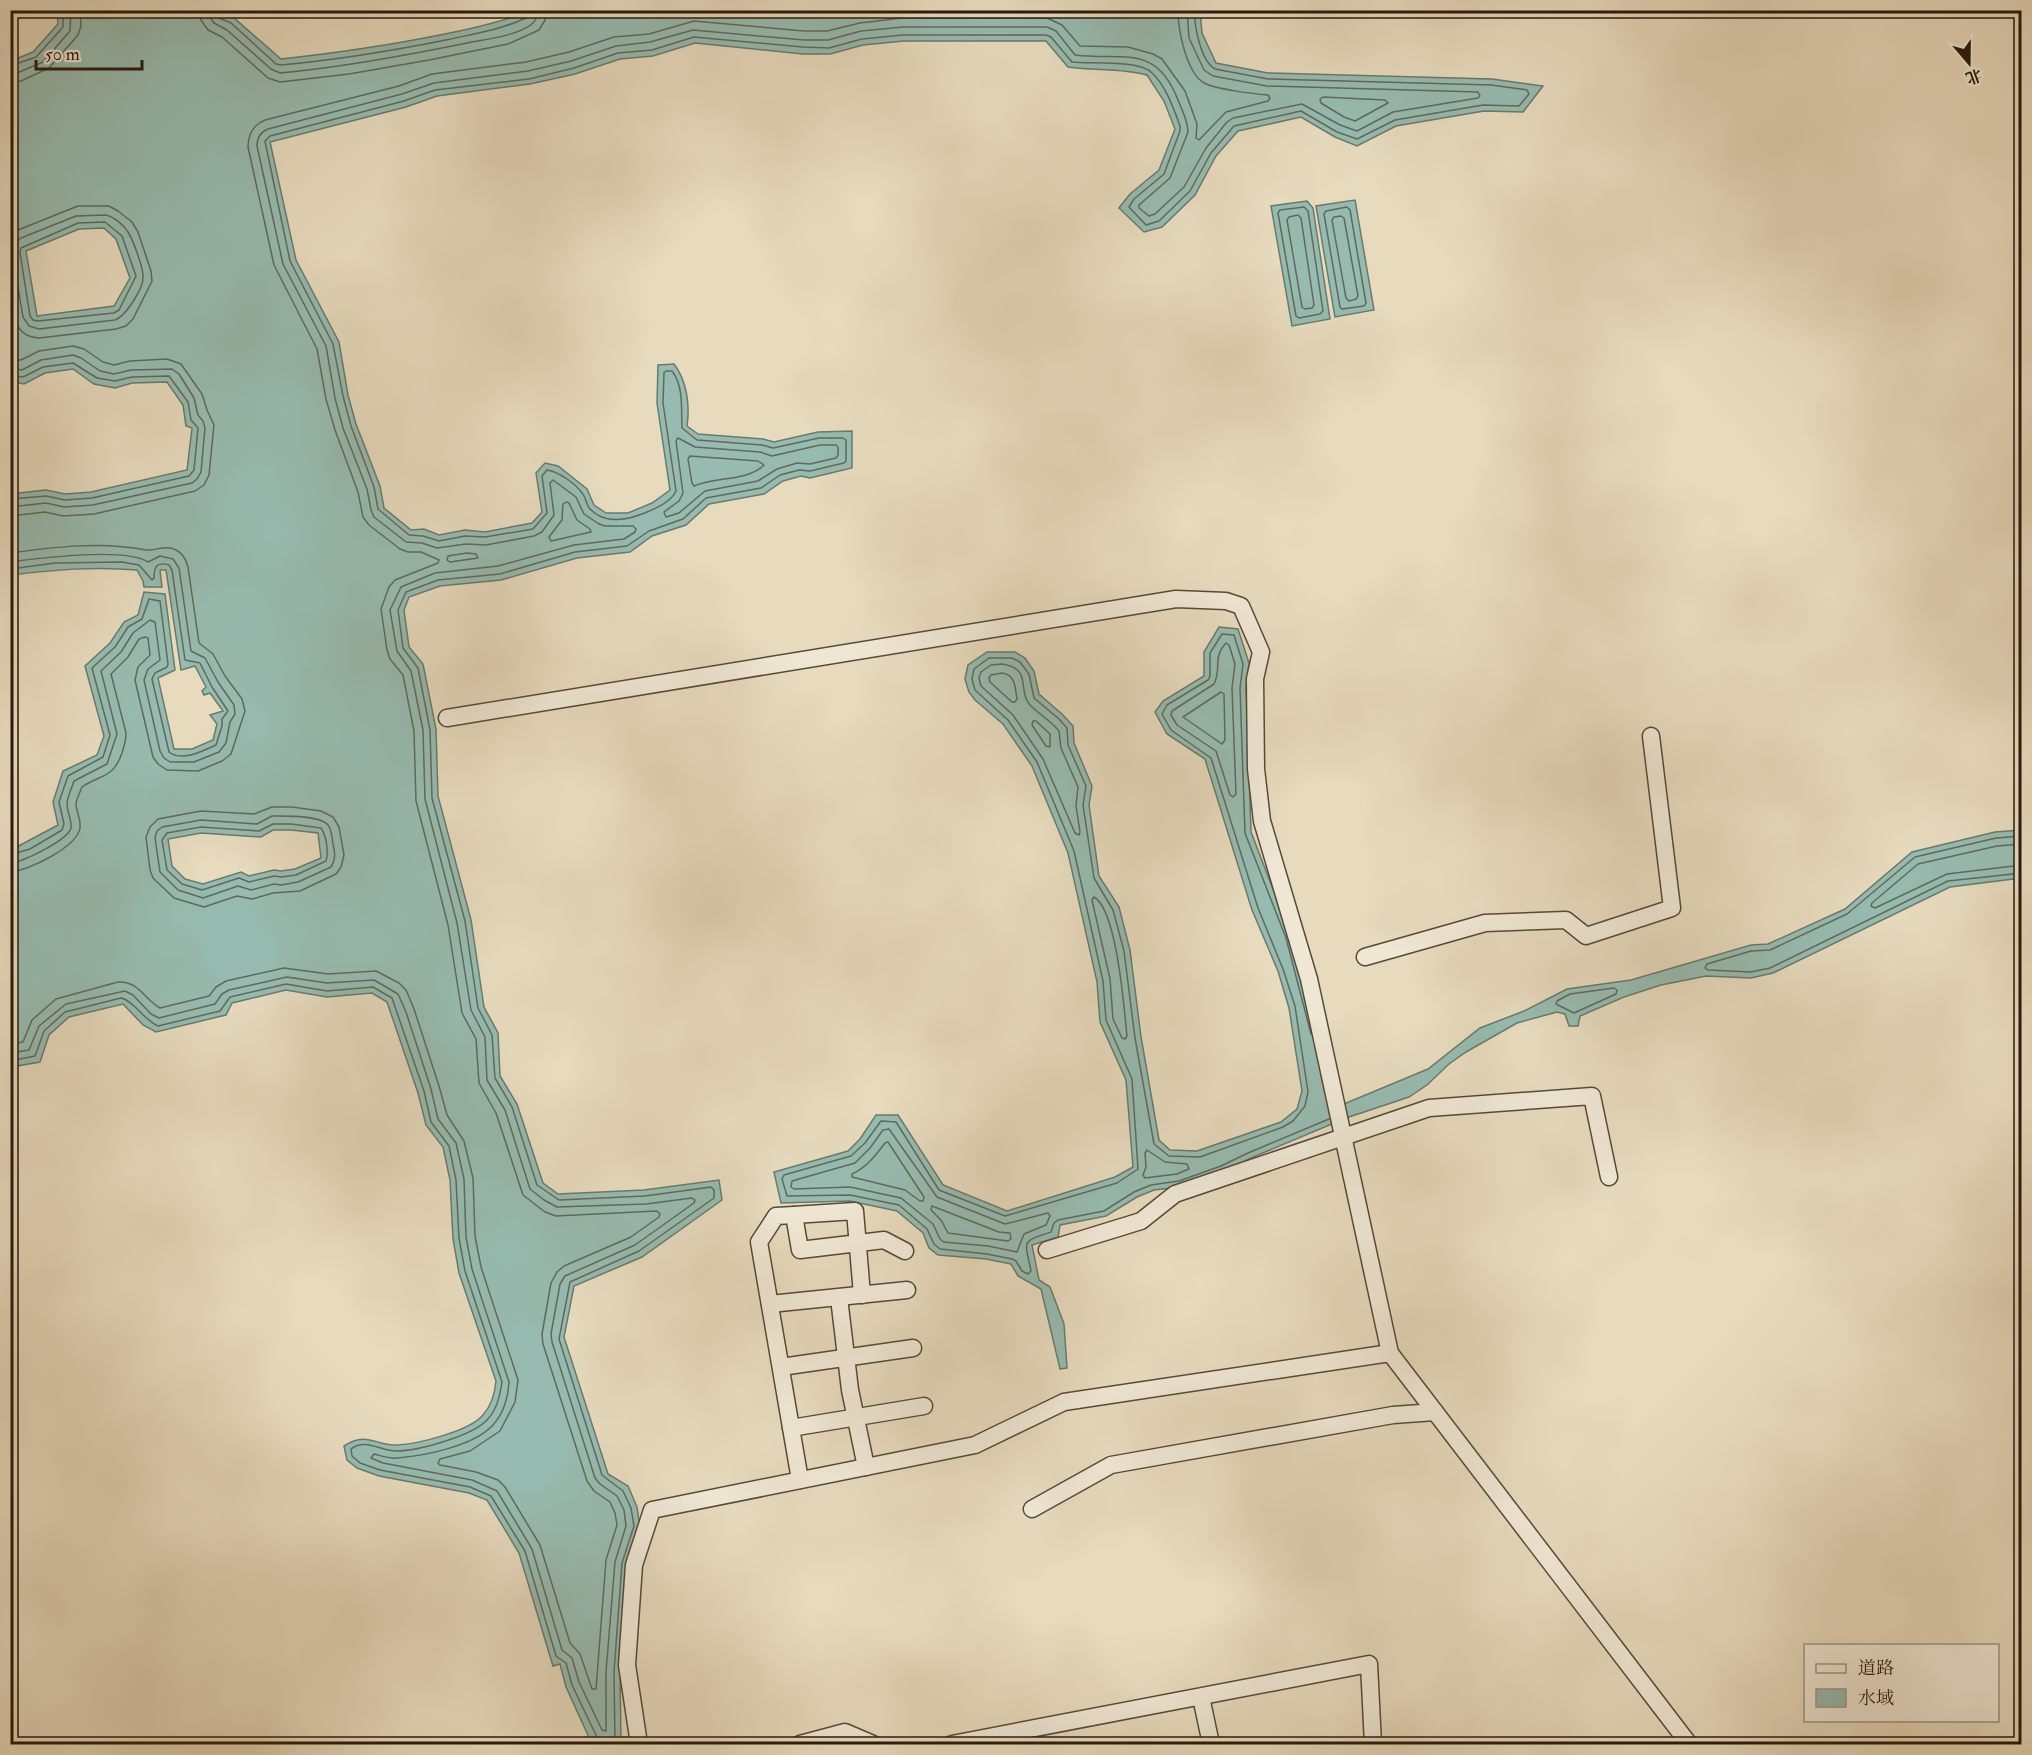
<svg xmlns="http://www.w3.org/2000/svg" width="2032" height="1755" viewBox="0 0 2032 1755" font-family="'IM FELL Double Pica','Noto Serif SC',serif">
  <rect width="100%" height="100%" fill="#e7dabd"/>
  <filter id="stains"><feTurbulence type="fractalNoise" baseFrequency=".00333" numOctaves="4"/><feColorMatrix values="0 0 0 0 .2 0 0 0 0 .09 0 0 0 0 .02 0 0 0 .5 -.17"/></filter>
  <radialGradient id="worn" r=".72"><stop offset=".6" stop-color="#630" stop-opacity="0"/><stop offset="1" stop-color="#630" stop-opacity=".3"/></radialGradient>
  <g fill="#97bbb0" stroke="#6a7a6e" stroke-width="1.5" fill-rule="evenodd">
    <path d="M57 11H216L234 18 281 59C336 53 391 45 445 34 475 28 502 22 530 11H1200L1202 33 1216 63 1268 73 1492 79 1543 86 1523 112 1484 111 1396 126 1357 146 1335 137 1301 117 1238 131 1216 156 1195 195 1162 227 1144 232 1119 208 1130 194 1159 170 1175 129 1164 101 1147 75C1120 68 1095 71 1068 67L1046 41H904L863 45 830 54H803L695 43 653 56 620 59 575 74 530 84 437 96 406 107 270 142 296 260 339 342 348 395 356 424 380 486 384 508 411 530 424 529 439 535 465 530 485 532 532 523 542 512 536 473 545 463 558 466 587 489 594 505 606 513H628L652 503 670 490 657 403 658 365 674 364C687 381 690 405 687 426L698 434 763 439 774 442 818 432 852 431V468L810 478 801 476 783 481 764 494 709 504 686 525 652 536 630 552 577 558 501 580 440 586 409 597 404 610 409 647 423 664 436 729 438 796 471 920 484 1007 498 1033 500 1076 517 1104 543 1183 558 1194 644 1190 719 1180 722 1200 642 1257 574 1286 564 1337 608 1474 628 1486 637 1507 640 1527 628 1563 620 1672 621 1744H592L566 1687 560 1664 553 1666 519 1553 487 1500 469 1493 379 1476 357 1468 347 1460 344 1446C368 1431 375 1446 397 1445 418 1444 470 1431 483 1415 491 1406 495 1393 496 1381L459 1273 453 1239 450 1180 443 1147 426 1125 418 1093 387 1002 372 993 327 997 286 990 232 1003 226 1015 156 1032 143 1025 123 1004 69 1017 49 1035 40 1062 11 1067V850L58 825 53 802 63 771 97 755 104 736 85 666 110 643 124 622 138 615 144 592 165 594 175 670 158 678 174 749H192L213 740 217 724 210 715 223 711 210 693 204 695 202 691 206 687 195 666 181 670 166 570H160L162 587H144L143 581 137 570C95 566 52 570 11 575L10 494 46 490 65 494 91 492 187 470 192 428 186 426 183 405 167 382 132 383 115 388 94 384 73 369 45 373 24 384 11 381V61L33 52 58 24ZM104 228 116 239 130 278 114 306 37 316 26 251 79 229ZM273 830H291L318 833 321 858 295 869 281 871 274 870 249 876 241 872 203 884 185 879 172 866 168 839 201 833 261 837Z"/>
    <polygon points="1355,200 1374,310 1335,317 1316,206"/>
    <polygon points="1307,201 1313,208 1330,319 1292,326 1271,206"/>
    <polygon points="1219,627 1238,629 1249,663 1246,688 1251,832 1291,936 1344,1104 1428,1069 1480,1028 1524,1011 1567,989 1631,980 1751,945 1768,944 1845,909 1912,852 1995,832 2021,830 2021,878 1950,887 1773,973 1751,978 1706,976 1661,985 1624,997 1580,1016 1578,1026 1569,1026 1565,1014 1557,1012 1517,1023 1466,1052 1449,1064 1427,1085 1409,1097 1346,1118 1251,1158 1223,1172 1180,1187 1154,1190 1137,1197 1106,1216 1060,1225 1058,1237 1032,1245 1039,1280 1050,1287 1064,1324 1067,1368 1060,1369 1041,1289 1018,1276 1011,1264 986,1259 938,1255 929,1248 923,1233 897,1211 850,1201 781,1203 774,1172 848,1151 860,1139 876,1115 898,1115 943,1185 1007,1211 1115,1177 1133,1167 1126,1080 1100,1022 1097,982 1068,853 1032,766 1003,724 975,700 969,692 965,679 968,665 987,652 1015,652 1025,658 1034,671 1039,694 1063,715 1073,726 1074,743 1092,786 1089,805 1099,876 1119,907 1130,950 1141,1037 1159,1140 1170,1150 1197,1151 1281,1122 1297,1109 1302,1091 1289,1008 1278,971 1252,910 1205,759 1167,734 1155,712 1163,701 1204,676 1204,652"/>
  </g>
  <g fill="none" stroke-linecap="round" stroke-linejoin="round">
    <g stroke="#5f6a5e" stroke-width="1.5">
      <polyline points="200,10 201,20 208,30 222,37 268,78 280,82 349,74 429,60 508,44 539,30 545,20 546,10"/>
      <path d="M209 10 210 17 214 23 227 30 271 69 280 73C345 67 409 55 472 42 488 39 520 35 533 23 537 19 537 15 537 10"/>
      <path d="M216 10 219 18 231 23 276 64 281 65C336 60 391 51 446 40 473 34 500 30 526 18L530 10"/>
      <polyline points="10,66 36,57 63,27 63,10"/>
      <polyline points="10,74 17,73 43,62 70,31 71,10"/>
      <polyline points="10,83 21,81 49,68 78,35 81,26 80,10"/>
      <polygon points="1323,97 1385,100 1388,103 1355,121 1344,117 1321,103 1320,99"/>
      <polygon points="1304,207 1308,211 1323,311 1320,314 1299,318 1296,316 1278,213 1280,210"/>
      <polygon points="1347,207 1350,210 1366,303 1364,306 1342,309 1340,307 1324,214 1326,211"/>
      <path d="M106 215C114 217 124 225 128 232 133 240 144 269 143 278 143 289 125 317 115 320L39 329 29 326 23 317 12 252 14 244 21 238 76 216Z"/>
      <polygon points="1298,215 1301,218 1314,305 1312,308 1305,309 1302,307 1287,220 1289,217"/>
      <polygon points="1341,216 1344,218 1358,296 1356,299 1349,301 1346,298 1332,220 1334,217"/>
      <polygon points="105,222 122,236 136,276 119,310 114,313 38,321 33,320 30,316 20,253 21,248 78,223"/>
      <path d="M10 235 18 230 78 206H109L118 211 132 222 138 232 151 271 152 281 133 319 126 326 116 329 39 338C15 337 14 317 10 297"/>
      <polyline points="10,359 21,360 39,351 73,346 84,349 103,362 114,365 130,361 167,359 181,364 202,394 207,410 214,425 209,475 204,485 195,491 94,514 63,516 45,512 10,516"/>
      <polyline points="10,368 22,370 41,360 73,355 81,358 100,371 114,374 131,370 172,369 179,374 194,398 198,415 203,421 205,428 201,472 197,479 192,483 93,505 64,507 46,503 10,507"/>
      <polyline points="10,376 23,377 43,367 73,363 97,378 115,381 132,377 169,376 188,402 191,420 198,428 194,470 189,476 92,498 65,500 46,496 10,499"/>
      <polygon points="678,438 695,447 760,452 772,456 820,445 836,445 838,447 838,455 836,458 810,464 797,463 777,469 758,481 705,491 679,513 666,517 664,512 679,501 683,493 676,441"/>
      <path d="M690 456 758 461 764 465C749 481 714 477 694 486L692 483 688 459Z"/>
      <polygon points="566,502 569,503 577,520 590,529 591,532 551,541 549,537 562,520 563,504"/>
      <path d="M10 553C55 547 102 541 146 550 155 551 164 545 174 549 182 552 186 559 188 567L199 643 213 654 225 676 242 699 245 711 231 754 222 761 198 771 167 770 158 764 153 757 135 680 138 667 150 655 148 638 145 637 139 639 128 657 111 674 126 733C126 741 124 746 122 753 113 779 101 774 82 787 80 793 76 799 76 805 77 813 81 820 80 828 77 847 28 871 10 872"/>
      <polygon points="467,553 476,554 478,558 450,562 447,560 448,556"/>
      <path d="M10 562C40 558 125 547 148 562L160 556 173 559 179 568 191 651 205 658 218 682 234 705 235 714 230 722 226 743 219 752 194 762H170L164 758 160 751 144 680 148 669 160 660 155 622 150 620 133 633 121 652 101 671 117 734 107 764 74 781C72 788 67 797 67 804 67 812 72 820 71 828 68 840 23 862 10 863"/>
      <path d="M10 569 55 563 122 562 139 565 152 580 154 578C154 568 156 561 169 565L172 570 185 660 200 663 212 687 228 711 222 719V726L216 745C203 751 182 762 169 752L152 679 155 673 167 667 168 664 160 601 149 599 142 619 128 627 115 647 92 668 110 735 103 757 68 776 59 802 64 824 62 830 30 849 10 855"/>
      <path d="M1226 643 1229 645 1235 664 1232 688 1236 794 1233 797 1230 795 1216 751 1177 725 1171 715 1172 711 1214 684C1222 669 1212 658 1226 643Z"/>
      <path d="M1002 664C1033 668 1017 691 1030 705 1039 714 1051 721 1059 731L1061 748 1078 787 1076 806 1080 832 1079 835 1075 833 1043 759 1013 715 981 686 979 678 981 672 991 665Z"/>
      <path d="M1002 673C1016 675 1015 688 1017 699L1015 702H1012L990 682 989 678 991 675Z"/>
      <polygon points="1221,692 1224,694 1225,740 1222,744 1183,717"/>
      <polygon points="1033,721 1036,721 1050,734 1050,747 1046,746 1032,725"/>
      <polygon points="272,807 292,807 321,811 333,817 339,827 344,855 341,867 336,874 300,891 273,893 252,899 237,896 204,907 174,898 153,878 150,870 146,837 150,827 158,819 201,811 254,814"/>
      <path d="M272 816C285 816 320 815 328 825 332 830 332 838 333 844 335 853 336 859 331 867L298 882 281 885 274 884 251 890 238 886 203 898 178 890 160 872 155 838 157 831 162 827 201 820 257 824Z"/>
      <path d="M273 824H291L321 828C326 835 329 852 326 861L296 875 281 877 274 876 249 882 239 878 202 890 182 884 167 870 162 840 167 833 201 827 259 831Z"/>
      <polyline points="2022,836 1996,838 1915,857 1847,914 1770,950 1751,951 1707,964 1705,968 1708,970 1751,972 1770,968 1948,881 2022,873"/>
      <polyline points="2022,844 1997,846 1918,864 1872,903 1871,906 1875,908 1947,874 2022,865"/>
      <path d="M1094 897C1117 910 1124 1008 1127 1036L1125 1039 1122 1038 1113 1019 1110 979 1092 900Z"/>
      <polygon points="1614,988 1617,990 1616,994 1574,1013 1556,1004 1557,1001 1570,994"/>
      <path d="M1311 1034 1286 938 1245 833 1240 688 1243 664 1234 635 1222 634 1210 653V676L1208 680 1167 705 1162 714 1171 730 1211 758 1258 908 1283 969 1295 1006 1308 1092 1305 1106 1293 1121 1283 1127 1200 1157 1169 1156 1154 1144 1135 1038 1124 951 1113 910 1094 878 1083 805 1086 786 1068 745 1067 728 1059 719 1034 698 1029 674 1020 662 1012 658H989L974 669 972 679 975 690 1008 720 1037 762 1074 851 1103 981 1106 1020 1132 1079 1138 1169 1117 1183 1005 1216 939 1190 896 1122 881 1121 865 1143 851 1156 784 1175 782 1179 787 1196 850 1195 899 1205 927 1229 934 1244 940 1249 987 1254 1012 1259 1016 1261 1022 1271 1028 1274 1031 1271C1025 1240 1020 1242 1051 1232L1054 1223 1058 1220 1104 1211 1134 1192 1151 1185 1179 1181 1221 1166 1248 1153 1329 1119"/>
      <path d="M10 1044 23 1042 32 1020 56 999 118 982C139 981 144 999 160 1008L209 996 216 987 226 981 284 968 328 974 376 971 399 983 406 990 414 1009 439 1086 447 1115 464 1141 473 1178 475 1236 481 1267 518 1380 515 1402 500 1431 470 1451 440 1459 438 1463 440 1465 476 1472 498 1480 505 1487 540 1545 570 1643 580 1654 592 1689H596L606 1560 617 1525 615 1513 610 1502 594 1491 587 1481 543 1344 542 1334 551 1283 557 1272 564 1266 631 1237 659 1217 660 1214 657 1211 556 1216 545 1212 523 1195 496 1113 479 1083 476 1039 462 1013 448 925 416 801 414 731 403 675 390 659 387 650 381 609 389 587 395 580 438 563 439 560 421 552H408L400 549 369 525 363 517 358 492 335 430 326 399 317 349 274 265 248 147C248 134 253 125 265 120L399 86 432 74 526 62 569 52 614 37 649 34 694 21 804 31H827L860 23 902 18H1047L1062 25 1080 46 1128 47 1153 54 1162 59 1185 91 1197 124 1196 138 1199 140 1226 112 1268 101 1270 98 1268 95C1254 94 1215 89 1204 83 1186 72 1178 30 1178 10"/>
      <path d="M10 1053 29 1050 39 1026 66 1004 125 991 133 995 151 1014 159 1018 215 1004 222 994 229 990 287 977 327 983 374 980 398 994 406 1012 431 1089 438 1119 456 1143 464 1179 466 1237 472 1269 509 1382C508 1397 503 1414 493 1425 474 1446 424 1456 397 1458 390 1459 382 1456 374 1454L371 1458 383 1463 472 1480 497 1491 532 1549 562 1650 572 1658 579 1682 602 1730 606 1731V1672L615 1562 626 1526 624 1510 617 1496 600 1484 595 1478 552 1342 551 1334 560 1284 565 1276 635 1245 694 1203 695 1200 692 1198 646 1204 557 1207 544 1200 530 1189 505 1110 487 1080 485 1037 471 1010 457 923 425 799 423 730 411 671 397 651 390 610 401 587 435 573 498 566 574 545 624 539 635 532 636 529 633 526H605L599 524 584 514 576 497 553 480 550 483 554 515 542 532 534 536 486 545 466 544 437 548 422 543 406 542 374 517 371 510 367 489 343 428 335 398 326 346 283 264 257 146C257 138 260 132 268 129L402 94 434 83 528 71 571 61 616 46 650 42 693 30 804 40H828L861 31 903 27H1047L1056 31 1075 55C1123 61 1156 43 1178 100 1182 110 1188 121 1188 132L1170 178 1139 205V208L1149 216 1155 214 1184 187 1206 148 1227 122 1233 118 1302 104 1340 125 1357 131 1393 112 1478 98 1480 96 1478 92 1267 86 1213 76 1204 70 1189 38 1187 10"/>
      <path d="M10 1061 35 1056 44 1031 65 1012 121 998C133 1000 144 1020 158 1026L220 1011 230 997 286 984 327 991 373 987 392 998 424 1091 431 1122 449 1146 456 1180 459 1238 465 1271 502 1382C500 1395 497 1410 487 1420 472 1436 418 1451 396 1451 381 1451 365 1438 351 1449L352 1456 360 1463 380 1470 470 1487 491 1496 525 1551 556 1656 566 1663 572 1685 596 1735 597 1744"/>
      <polygon points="889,1129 937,1197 1005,1224 1048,1213 1050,1216 1046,1225 1024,1234 1017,1252 988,1246 944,1242 940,1239 933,1224 901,1198 850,1187 794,1189 791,1187 792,1181 855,1163 870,1148 883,1130"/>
      <path d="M888 1142 924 1197 923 1201H920L905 1190 852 1177V1174C866 1168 876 1155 885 1143Z"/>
      <polygon points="1147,1150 1165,1162 1187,1164 1189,1169 1177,1174 1145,1178 1143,1175 1146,1167 1145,1153"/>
      <polygon points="932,1206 999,1232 1010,1233 1011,1239 1008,1241 948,1233 941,1220 931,1210"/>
      <path d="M615 1744 614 1672 622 1563 634 1526 631 1508 623 1491 602 1475 559 1339 570 1282 639 1251 714 1198V1190L711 1187 645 1196 559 1200 537 1185 512 1107 495 1078 492 1035 478 1008 465 921 432 798 430 730 418 668 403 648 398 610 406 592 438 580 500 574 575 552 627 546 649 531 683 519 706 498 761 488 780 475 799 470 810 471 844 463 846 461V440L843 438H819L773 448 762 445 697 440 682 428C681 410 684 386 672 371H666L664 373 663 403 676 491C672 501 657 508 647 512 629 520 605 525 590 509 586 505 586 497 582 493 575 483 559 472 547 470L542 476 547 513 533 529 485 537 465 536 439 541 423 536 409 535 378 509 374 487 351 426 343 396 333 344 290 261 265 141 270 136 404 101 435 90 529 79 574 68 618 53 652 50 694 37 803 47 829 48 862 39 903 35H1046L1051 37 1072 62C1090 64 1139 60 1151 72 1165 84 1174 109 1180 126V131L1164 174 1134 199 1129 207 1146 225 1159 221 1190 191 1211 153 1234 126 1301 111 1337 132 1357 139 1395 120 1483 105 1519 106 1529 94 1527 90 1491 85 1268 79 1215 69C1200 60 1195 27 1194 10"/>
    </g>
    <defs>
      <g id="street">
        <polyline points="447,718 1176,599 1226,601 1241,606 1261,652 1255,679 1256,769 1262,821 1309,979 1390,1353 1689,1744"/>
        <polyline points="1365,957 1485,923 1566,920 1586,936 1672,908 1651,736"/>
        <polyline points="794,1215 776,1216 759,1242 800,1480"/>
        <polyline points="1047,1250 1141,1221 1175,1194 1429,1108 1592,1096 1609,1177"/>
        <polyline points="862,1295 855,1211 794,1215 800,1250 884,1240 905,1251"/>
        <polyline points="839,1298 850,1390 866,1467"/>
        <polyline points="770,1304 907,1290"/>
        <polyline points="781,1367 913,1348"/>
        <polyline points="791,1428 924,1406"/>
        <polyline points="1032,1509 1111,1465 1393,1415 1435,1412"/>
        <polyline points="1201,1697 1211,1744"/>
        <polyline points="639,1744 627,1665 634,1565 652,1510 975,1445 1064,1402 1390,1353"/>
        <polyline points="800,1744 845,1732 873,1744"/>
        <polyline points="952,1744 1369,1664 1373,1744"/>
      </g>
    </defs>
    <use href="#street" stroke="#574938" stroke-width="19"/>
    <use href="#street" stroke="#efe7d4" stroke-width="16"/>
  </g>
  <rect width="2032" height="1755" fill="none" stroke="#e7dabd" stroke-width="36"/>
  <rect x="12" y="12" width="2008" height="1731" fill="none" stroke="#27190c" stroke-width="3"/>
  <rect x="18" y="18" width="1996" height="1719" fill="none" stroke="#27190c" stroke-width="1.5"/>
  <rect x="1804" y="1644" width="195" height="78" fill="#efe7d4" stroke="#9f9584" stroke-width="1.5"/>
  <rect x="1816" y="1664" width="30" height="9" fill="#efe7d4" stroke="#9f9584" stroke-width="1.5"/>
  <text x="1858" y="1674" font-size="18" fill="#27190c">道路</text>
  <rect x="1816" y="1689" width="30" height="18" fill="#97bbb0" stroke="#9f9584" stroke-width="1.5"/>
  <text x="1858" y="1704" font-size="18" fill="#27190c">水域</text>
  <g transform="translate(1969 63) rotate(160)" stroke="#efe7d4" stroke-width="4.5" paint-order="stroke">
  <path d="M0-4.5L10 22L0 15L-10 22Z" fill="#27190c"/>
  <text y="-9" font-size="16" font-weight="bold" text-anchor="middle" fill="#27190c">北</text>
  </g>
  <path d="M36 60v9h106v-9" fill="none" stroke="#27190c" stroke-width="3"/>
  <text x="45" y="60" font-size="18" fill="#27190c" stroke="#efe7d4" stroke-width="4.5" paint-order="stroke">50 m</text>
  <rect width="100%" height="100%" filter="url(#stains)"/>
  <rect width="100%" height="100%" fill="url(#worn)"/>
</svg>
